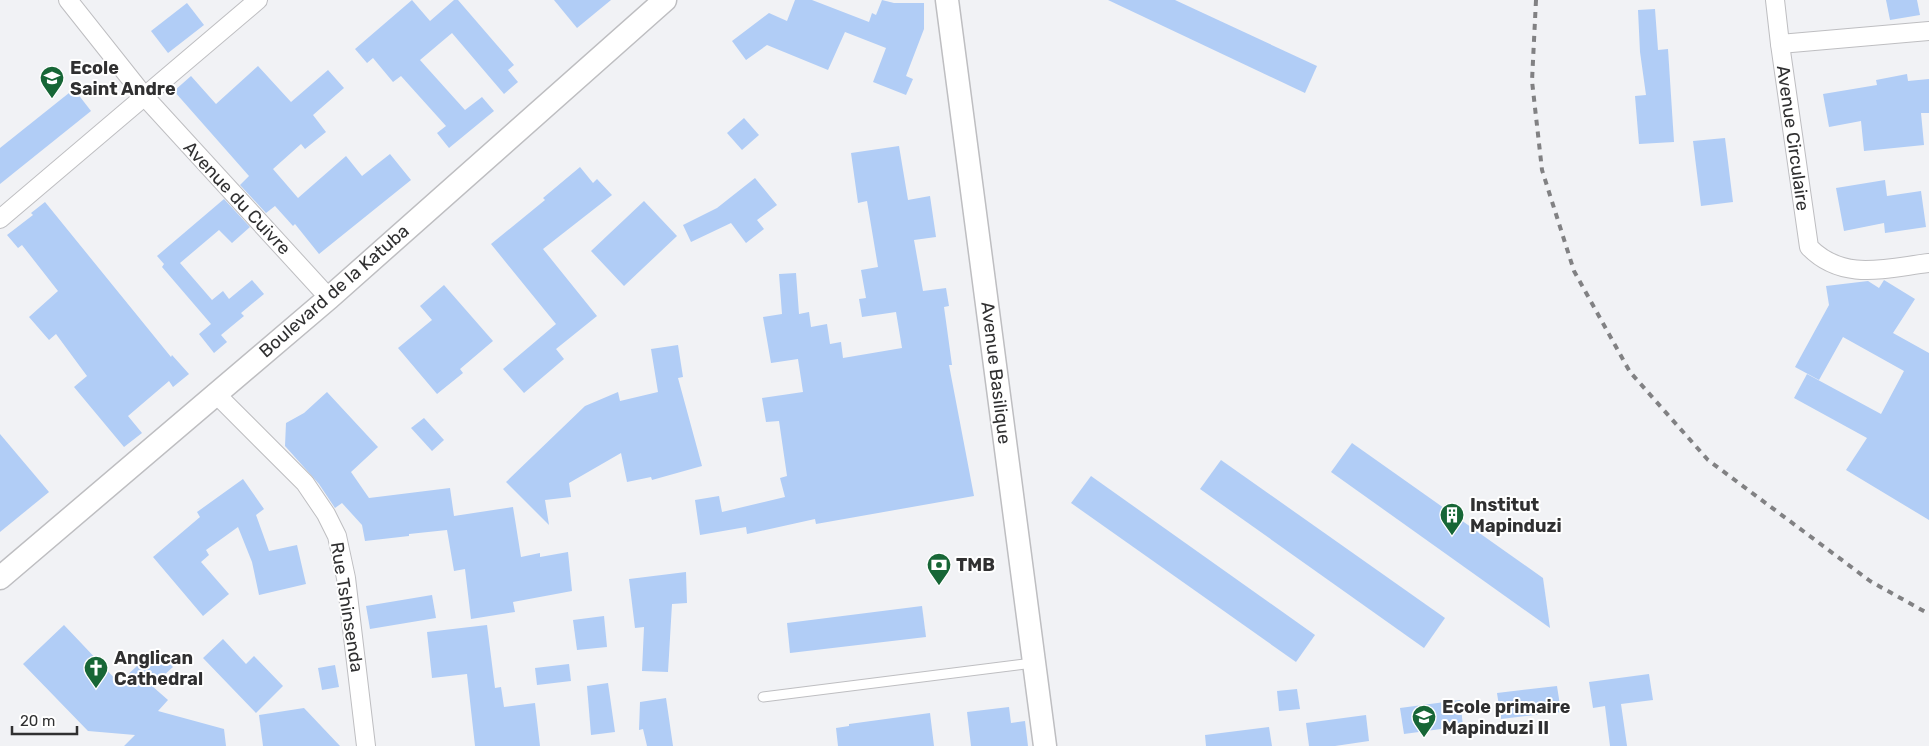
<svg xmlns="http://www.w3.org/2000/svg" width="1929" height="746" viewBox="0 0 1929 746" font-family="Rubik,sans-serif">
  <rect width="100%" height="100%" fill="#f1f2f5"/>
  <g fill="#b1cdf6">
    <polygon points="412,0 430,21 454,0 458,0 514,65 508,70 518,82 504,94 452,33 420,60 465,110 482,97 494,111 449,148 437,133 446,126 401,76 393,82 373,58 367,63 355,49"/>
    <polygon points="554,0 611,0 577,28"/>
    <polygon points="795,0 812,0 869,22 872,13 876,15 882,0 894,3 924,3 924,29 906,76 913,79 906,95 873,82 886,48 845,32 828,70 767,45 746,60 732,41 769,13 787,21"/>
    <polygon points="1108,0 1175,0 1317,66 1305,93"/>
    <polygon points="1886,0 1917,0 1920,15 1890,20"/>
    <polygon points="187,3 204,25 168,53 151,31"/>
    <polygon points="1655,9 1658,50 1668,49 1674,142 1639,144 1635,96 1646,95 1640,52 1638,10"/>
    <polygon points="258,66 291,102 328,70 344,88 313,115 326,132 305,149 301,144 273,169 298,198 346,156 362,176 390,154 411,180 319,254 295,224 293,226 275,206 266,213 240,185 249,176 174,91 191,76 216,104"/>
    <polygon points="1907,74 1908,81 1929,79 1929,113 1921,113 1924,145 1864,151 1861,121 1829,127 1823,94 1877,85 1876,80"/>
    <polygon points="74,89 91,111 0,184 0,148"/>
    <polygon points="744,118 759,135 742,150 727,133"/>
    <polygon points="1725,138 1733,202 1701,206 1693,141"/>
    <polygon points="899,146 908,200 930,196 936,237 914,240 923,291 946,288 949,306 944,307 952,365 949,365 974,496 816,524 815,519 747,534 746,527 700,535 695,500 719,496 722,512 785,497 780,478 787,476 779,421 766,422 762,398 803,392 798,359 771,363 763,317 782,314 779,274 796,273 799,314 809,312 811,327 827,324 830,344 841,342 843,358 902,348 896,312 862,317 859,299 866,298 861,270 878,267 867,201 858,203 851,153"/>
    <polygon points="580,167 593,183 597,179 612,195 543,249 597,316 556,349 564,359 524,393 503,369 556,324 491,244 545,200 543,198"/>
    <polygon points="755,178 777,205 757,220 764,229 746,243 731,223 691,242 683,225 717,208"/>
    <polygon points="1885,180 1887,196 1921,191 1926,227 1885,233 1884,223 1844,231 1836,188"/>
    <polygon points="224,199 250,227 232,243 219,230 180,263 212,300 223,291 229,299 252,280 264,294 241,313 244,316 221,335 227,342 214,353 199,334 211,324 162,267 164,264 157,256"/>
    <polygon points="644,201 677,236 624,286 591,251"/>
    <polygon points="45,202 171,357 172,355 189,374 173,387 169,381 128,416 142,433 124,447 74,387 87,376 56,334 49,340 29,317 58,291 22,245 18,248 7,235 33,215 31,213"/>
    <polygon points="1884,280 1915,299 1893,333 1929,353 1929,520 1846,470 1867,438 1794,398 1807,374 1881,414 1904,371 1843,337 1819,380 1795,367 1829,305 1826,286 1868,281 1879,288"/>
    <polygon points="444,285 493,341 460,369 463,373 437,394 398,348 432,320 420,306"/>
    <polygon points="678,345 683,377 678,378 702,466 652,480 651,477 627,482 621,453 569,483 571,497 545,500 549,525 506,482 585,406 618,392 620,401 658,392 651,349"/>
    <polygon points="327,392 378,447 351,472 369,498 450,488 454,516 513,507 521,557 540,553 540,557 568,552 572,591 513,602 515,612 471,619 465,569 454,571 447,530 409,534 409,536 365,541 362,525 342,503 335,508 319,484 285,446 286,423 304,413"/>
    <polygon points="424,418 444,440 432,451 411,428"/>
    <polygon points="0,434 49,492 0,532"/>
    <polygon points="1352,443 1543,578 1550,628 1331,472"/>
    <polygon points="1221,460 1445,618 1424,648 1200,489"/>
    <polygon points="1091,476 1315,635 1296,662 1071,503"/>
    <polygon points="243,479 264,509 256,515 269,551 297,545 306,584 259,595 252,562 238,527 206,550 209,555 201,562 229,594 203,616 153,557 200,517 197,512"/>
    <polygon points="686,572 687,603 672,604 668,672 642,671 644,627 635,628 629,579"/>
    <polygon points="432,595 436,618 370,629 366,606"/>
    <polygon points="922,606 926,637 790,653 787,623"/>
    <polygon points="604,616 607,647 577,650 573,620"/>
    <polygon points="64,625 119,683 156,648 173,667 152,686 168,700 158,711 224,729 226,746 124,746 135,735 88,731 23,664"/>
    <polygon points="487,625 495,688 501,687 504,707 535,703 540,746 475,746 467,674 432,678 427,632"/>
    <polygon points="223,639 246,664 254,656 283,686 256,713 203,658"/>
    <polygon points="569,664 571,681 537,685 535,668"/>
    <polygon points="335,665 339,687 322,690 318,668"/>
    <polygon points="1649,674 1653,700 1621,704 1627,746 1610,746 1605,706 1593,708 1589,682"/>
    <polygon points="608,683 615,732 591,735 587,686"/>
    <polygon points="1557,686 1561,712 1501,719 1497,693"/>
    <polygon points="1297,689 1300,709 1279,711 1277,691"/>
    <polygon points="666,698 673,746 647,746 643,729 639,730 640,702"/>
    <polygon points="1460,700 1463,726 1404,734 1400,708"/>
    <polygon points="1009,707 1011,723 1025,721 1028,746 971,746 967,712"/>
    <polygon points="304,708 340,746 263,746 259,715"/>
    <polygon points="930,713 934,746 838,746 836,728 849,726 849,724"/>
    <polygon points="1366,715 1369,741 1335,746 1309,746 1306,723"/>
    <polygon points="1269,727 1272,746 1206,746 1205,735"/>
  </g>
  <g fill="none" stroke-linecap="round" stroke-linejoin="round">
    <defs>
      <polyline id="service" points="763,697 1033,663"/>
      <g id="minor">
        <polyline points="68,0 145,97 329,298"/>
        <path d="M1775 0 1780 44 1809 247C1843 282 1886 268 1929 263"/>
        <polyline points="1780,44 1929,31"/>
        <polyline points="0,219 258,0"/>
        <polyline points="215,393 305,483 326,514 337,536 346,578 366,746"/>
      </g>
      <g id="tertiary">
        <polyline points="947,0 1045,746"/>
        <polyline points="0,578 329,298 665,0"/>
      </g>
    </defs>
    <use href="#service" stroke="#bebec1" stroke-width="11"/>
    <use href="#minor" stroke="#bebec1" stroke-width="20"/>
    <use href="#tertiary" stroke="#bebec1" stroke-width="25"/>
    <use href="#service" stroke="#fff" stroke-width="9"/>
    <use href="#minor" stroke="#fff" stroke-width="18"/>
    <use href="#tertiary" stroke="#fff" stroke-width="22"/>
    <polyline stroke="#818183" stroke-width="4" stroke-dasharray="6 6" stroke-linecap="butt" points="1536,0 1532,81 1542,170 1574,271 1630,372 1708,460 1870,581 1929,614"/>
  </g>
  <defs>
    <symbol id="school-pin" viewBox="-11 -11 22 30"><path d="M0 17L-7.5 6A9.5 9.5 0 1 1 7.5 6Z" fill="#176636" stroke="#fff"/><path d="M0-5L7-2L0 1L-7-2ZM-4 1L0 2.5L4 1V4Q0 6-4 4Z" fill="#fff"/></symbol>
    <symbol id="building-pin" viewBox="-11 -11 22 30"><path d="M0 17L-7.5 6A9.5 9.5 0 1 1 7.5 6Z" fill="#176636" stroke="#fff"/><path d="M-4-6H4V6H1V3H-1V6H-4ZM-2.5-4.3h1.7v1.8h-1.7ZM.8-4.3h1.7v1.8H.8ZM-2.5-1h1.7V.8h-1.7ZM.8-1h1.7V.8H.8Z" fill="#fff"/></symbol>
    <symbol id="bank-pin" viewBox="-11 -11 22 30"><path d="M0 17L-7.5 6A9.5 9.5 0 1 1 7.5 6Z" fill="#176636" stroke="#fff"/><path d="M-6-4H6V4H-6ZM0-2.3a2.3 2.3 0 1 0 0 4.6a2.3 2.3 0 1 0 0-4.6Z" fill="#fff"/></symbol>
    <symbol id="church-pin" viewBox="-11 -11 22 30"><path d="M0 17L-7.5 6A9.5 9.5 0 1 1 7.5 6Z" fill="#176636" stroke="#fff"/><path d="M-1.2-6h2.4v3.5h3.3v2.4h-3.3V6h-2.4V-.1h-3.3v-2.4h3.3Z" fill="#fff"/></symbol>
  </defs>
  <g fill-rule="evenodd">
    <use href="#school-pin" x="38" y="64" width="28" height="38"/>
    <use href="#building-pin" x="1438" y="501" width="28" height="38"/>
    <use href="#bank-pin" x="925" y="551" width="28" height="38"/>
    <use href="#church-pin" x="82" y="654" width="28" height="38"/>
    <use href="#school-pin" x="1410" y="703" width="28" height="38"/>
  </g>
  <g text-anchor="middle" dominant-baseline="central" stroke-width="4" stroke-linejoin="round" paint-order="stroke">
    <g font-size="18" font-weight="bold" fill="#303031" stroke="#fff" text-anchor="start">
      <text x="70" y="68">Ecole<tspan x="70" dy="21">Saint Andre</tspan></text>
      <text x="1470" y="505">Institut<tspan x="1470" dy="21">Mapinduzi</tspan></text>
      <text x="956" y="565">TMB</text>
      <text x="114" y="658">Anglican<tspan x="114" dy="21">Cathedral</tspan></text>
      <text x="1442" y="707">Ecole primaire<tspan x="1442" dy="21">Mapinduzi II</tspan></text>
    </g>
    <g font-size="18" fill="#303031" stroke="#fff">
      <text transform="translate(1793 138) rotate(82)">Avenue Circulaire</text>
      <text transform="translate(237 198) rotate(47)">Avenue du Cuivre</text>
      <text transform="translate(334 291) rotate(-41)">Boulevard de la Katuba</text>
      <text transform="translate(996 373) rotate(83)">Avenue Basilique</text>
      <text transform="translate(347 607) rotate(81)">Rue Tshinsenda</text>
    </g>
  </g>
  <path d="M12 726v8h65v-8" fill="none" stroke="#303031" stroke-width="2.5"/>
  <text x="20" y="726" font-size="15" fill="#303031" stroke="#ffffff" stroke-width="4" paint-order="stroke">20 m</text>
</svg>
